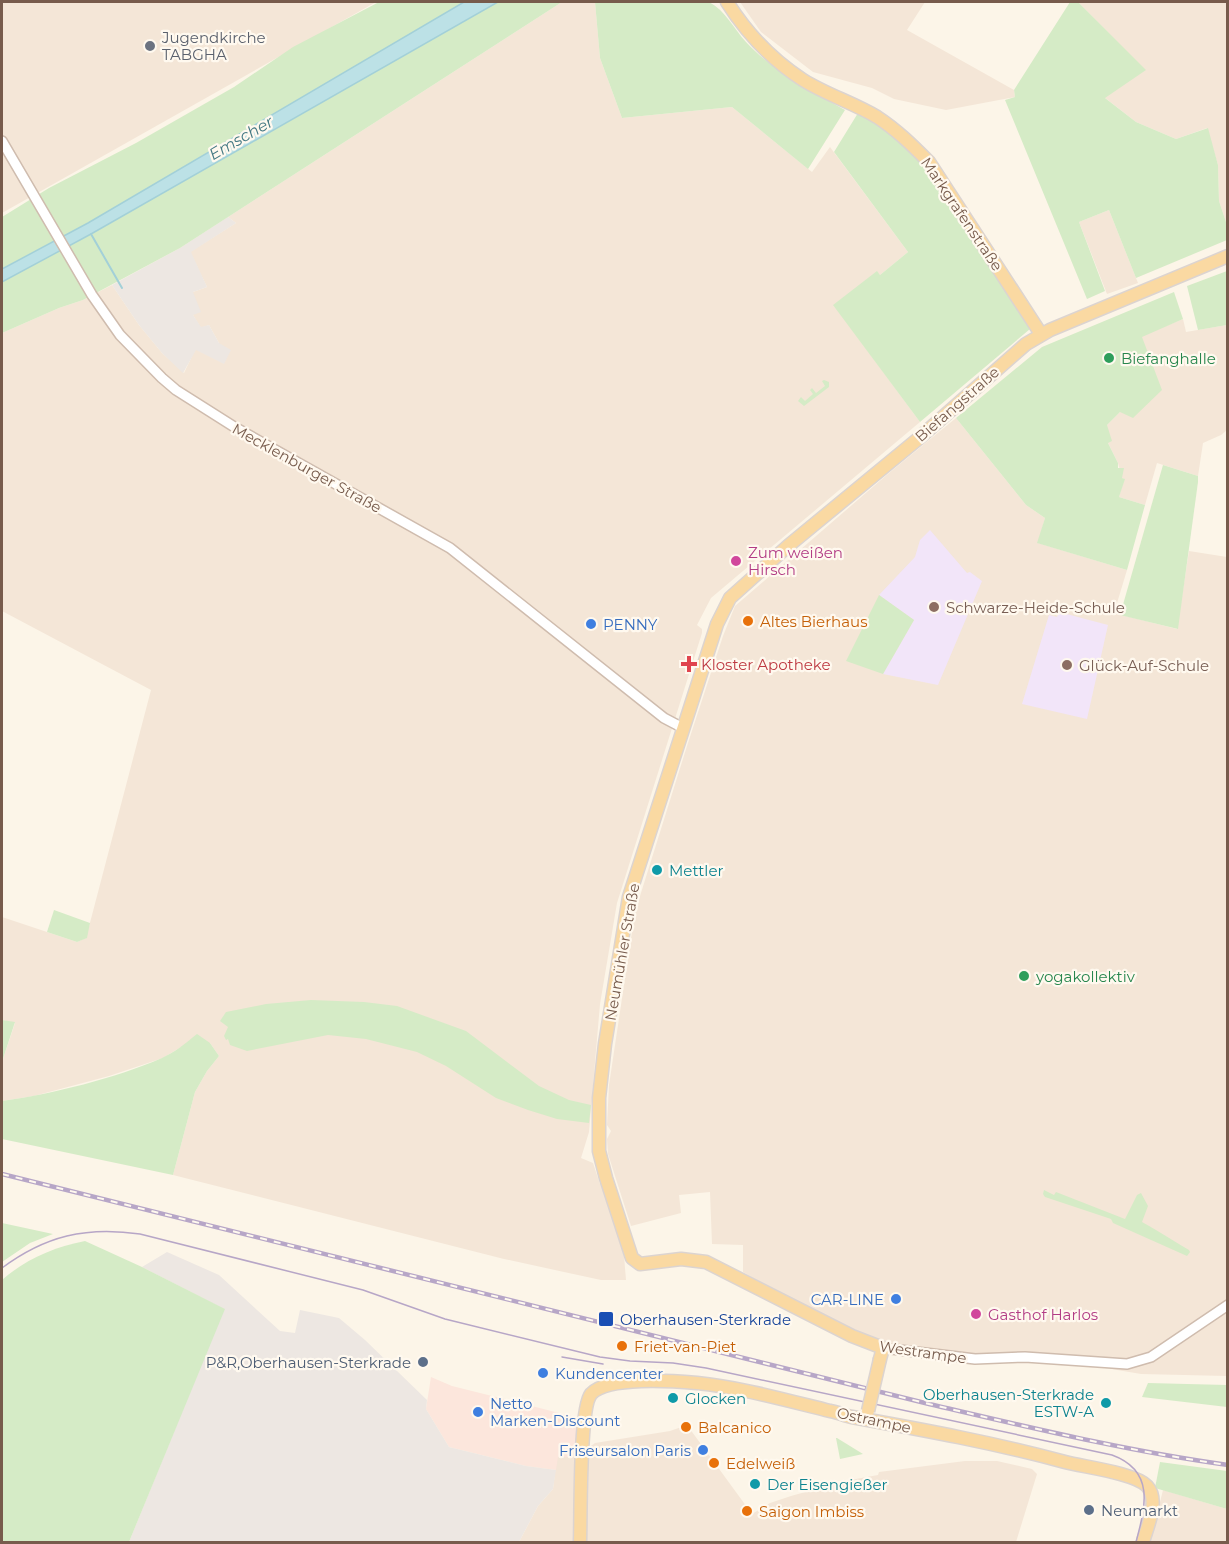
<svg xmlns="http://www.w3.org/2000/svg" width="1229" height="1544" viewBox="0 0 1229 1544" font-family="Montserrat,sans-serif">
  <rect width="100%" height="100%" fill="#fcf5e8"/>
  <g fill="#f4e6d7">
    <polygon points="2,2 376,2 2,213"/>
    <polygon points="562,2 595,2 600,58 622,118 732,107 812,172 830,147 908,252 880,275 877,272 834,305 920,422 711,598 697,625 702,629 702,633 617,903 600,1004 589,1132 581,1158 593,1163 600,1184 602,1184 624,1256 626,1280 601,1280 504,1259 173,1175 195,1092 207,1071 219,1056 210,1043 181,1047 163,1058 109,1076 34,1096 2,1101 2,1062 15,1023 2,1020 2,917 77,942 86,938 151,690 2,611 2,333 59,308 83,300 112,285 139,325 162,353 184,373 195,350 219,343 209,325 201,328 193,315 193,292 207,287 190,252 236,223 228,217"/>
    <polygon points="740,2 925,2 907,30 1014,90 1015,97 946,110 894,99 872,88 813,72 761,32"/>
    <polygon points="1078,2 1227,2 1227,225 1219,201 1218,165 1207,128 1176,139 1136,122 1104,97 1145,70"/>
    <polygon points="1109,210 1138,283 1107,294 1079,222"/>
    <polygon points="1183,319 1186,332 1227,325 1227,430 1221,435 1203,443 1198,476 1157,463 1145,505 1119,497 1124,479 1122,478 1118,463 1108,443 1107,425 1120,412 1141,336"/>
    <polygon points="956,418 1026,505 1045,518 1038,543 1127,570 1114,613 1177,629 1189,551 1227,557 1227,1376 1141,1374 1022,1354 987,1356 892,1348 816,1315 743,1272 743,1245 712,1244 710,1192 679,1195 681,1213 631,1226 608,1154 607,1139 611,1131 607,1125 609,1085 635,912 687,746 723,636 735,606 889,473"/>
    <polygon points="687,1425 752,1514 770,1503 791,1496 845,1481 878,1475 879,1472 965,1461 997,1461 1032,1469 1037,1474 1016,1542 519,1542 538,1506 553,1489 557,1456 590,1457 591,1446 595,1443 670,1431"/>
    <polygon points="1163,1490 1227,1509 1227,1542 1150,1542"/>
  </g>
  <polygon fill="#fce6dc" points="431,1377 452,1386 579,1418 576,1457 558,1457 556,1470 526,1466 449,1447 426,1409"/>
  <g fill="#ede7e2">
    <polygon points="228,217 236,223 191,252 207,287 193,292 201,312 193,315 201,327 209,325 219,343 231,350 224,364 196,350 183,373 162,353 139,325 112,285 180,248"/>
    <polygon points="167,1252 219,1275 280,1331 295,1333 300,1310 339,1318 365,1340 427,1400 426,1409 449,1447 526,1466 556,1470 553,1489 538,1506 519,1542 129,1542 224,1309 142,1267"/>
  </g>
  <g fill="#f2e5f9">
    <polygon points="930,530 967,573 970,572 982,581 938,685 883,674 914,620 879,595 915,557 920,540"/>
    <polygon points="1059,612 1108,625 1087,719 1022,704 1049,615 1057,617"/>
  </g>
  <g fill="#d5ebc6">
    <polygon points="379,2 562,2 180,248 83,300 59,308 2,333 2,217 49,188 136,143 234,87 293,47"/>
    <path d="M595 2H709C726 11 733 28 746 42 774 72 810 91 845 110L808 169 732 107 622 118 600 58Z"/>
    <polygon points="1070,2 1078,2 1146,70 1105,98 1136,122 1176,139 1208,128 1218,165 1219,201 1227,225 1227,240 1136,278 1109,210 1079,222 1105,291 1087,299 1005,100 1015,97 1014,90"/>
    <polygon points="858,113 893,133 923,163 954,213 1030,329 920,422 833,305 877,271 880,275 908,252 834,152"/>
    <polygon points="1227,271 1227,325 1198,330 1187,286"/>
    <polygon points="1174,292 1183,319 1142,337 1162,390 1133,418 1120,412 1107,425 1112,441 1108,443 1118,463 1118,468 1124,468 1122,478 1125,479 1119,497 1145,505 1127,570 1037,543 1045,518 1026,505 956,418 1042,347"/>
    <polygon points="824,380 829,382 829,387 804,406 798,401 801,397 805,401 813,394 810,390 812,388 816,393 825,386 822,381"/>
    <polygon points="1163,465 1198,476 1198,482 1178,629 1120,615"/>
    <polygon points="879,595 914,620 883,674 846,661"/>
    <polygon points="54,910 90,923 87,938 77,942 47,932"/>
    <polygon points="311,1000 364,1002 397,1006 466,1031 539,1086 569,1100 591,1105 589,1123 557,1119 528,1110 496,1098 446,1066 417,1052 366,1039 328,1035 247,1051 230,1045 228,1039 226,1040 224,1036 228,1027 220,1021 226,1012 266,1004"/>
    <polygon points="2,1020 15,1022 2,1062"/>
    <path d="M197 1034 210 1043 219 1056 207 1071 195 1092 173 1175 2 1139V1101C52 1094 116 1078 162 1058 175 1052 186 1043 197 1034Z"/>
    <path d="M1044 1190 1054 1195 1056 1192 1125 1219 1137 1195 1141 1193 1148 1206 1142 1222C1159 1231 1173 1241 1189 1250L1190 1252 1187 1256 1113 1223 1111 1219 1045 1197 1043 1194Z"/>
    <polygon points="2,1223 53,1234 30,1243 2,1262"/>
    <path d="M85 1241 142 1267 225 1309 129 1542H2V1280C26 1259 54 1247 85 1241Z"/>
    <polygon points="1148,1383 1227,1385 1227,1407 1142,1397"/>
    <polygon points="836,1438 837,1438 863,1454 840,1459"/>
    <polygon points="1160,1462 1227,1471 1227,1509 1155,1488"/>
  </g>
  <polygon fill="#bce1e6" stroke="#a3d0d8" stroke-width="1.5" points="464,2 498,2 91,234 2,282 2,269 88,223"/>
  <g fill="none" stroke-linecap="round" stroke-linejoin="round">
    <polyline stroke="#a3d0d8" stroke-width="2" points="91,234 122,288"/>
    <defs>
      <g id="minor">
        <polyline points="2,141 92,295 120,335 162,378 176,390 236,428 450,548 664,718 683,728"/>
        <polyline points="883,1348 975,1359 1025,1357 1127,1364 1151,1357 1228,1305"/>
      </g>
      <g id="major">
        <path d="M727 2C746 32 772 60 803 80 827 95 854 103 877 117 897 130 913 146 929 162L1041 334"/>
        <polyline points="880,1359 883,1348 852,1336 706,1262 681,1259 640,1264 632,1258 606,1178 599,1151 599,1098 605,1044 629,897 717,624 730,598 788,546 918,439 1026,344 1050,330 1228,256"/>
        <path d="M580 1542C581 1517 579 1409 591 1394 607 1376 674 1381 697 1383 739 1387 789 1401 830 1411 838 1412 845 1416 852 1417 924 1430 995 1443 1065 1462 1084 1467 1135 1473 1147 1486 1160 1500 1147 1527 1143 1542"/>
      </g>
    </defs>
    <use href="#minor" stroke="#cfbcae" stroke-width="12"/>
    <use href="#major" stroke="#dcd4d0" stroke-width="15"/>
    <use href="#minor" stroke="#fff" stroke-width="9"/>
    <use href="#major" stroke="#fad9a2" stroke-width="12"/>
    <g stroke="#b7a6c7" stroke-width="1.5">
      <path d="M2 1268C45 1236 86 1226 140 1234L363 1290 445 1319 600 1357 630 1361 673 1363 706 1368 1112 1455C1156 1471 1145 1508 1136 1542"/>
      <polyline points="562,1357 603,1364"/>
    </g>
    <defs>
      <path id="rail" d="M2 1174 929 1404C1028 1427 1126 1451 1228 1465"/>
    </defs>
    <use href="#rail" stroke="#b7a6c7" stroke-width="4.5"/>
    <use href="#rail" stroke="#fff9ef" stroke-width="2" stroke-dasharray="7" stroke-linecap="butt"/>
    <defs>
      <polyline id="major-bridge" points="868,1411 880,1359"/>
    </defs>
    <use href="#major-bridge" stroke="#dcd4d0" stroke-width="15" stroke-linecap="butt"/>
    <use href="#major-bridge" stroke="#fad9a2" stroke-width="12"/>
  </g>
  <circle fill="#6b7280" stroke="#fff9ef" stroke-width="2" cx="150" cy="46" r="6"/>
  <g fill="#2e9e5b" stroke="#fff9ef" stroke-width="2">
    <circle cx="1109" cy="358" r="6"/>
    <circle cx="1024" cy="976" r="6"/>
  </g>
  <g fill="#d1479c" stroke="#fff9ef" stroke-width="2">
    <circle cx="736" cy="561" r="6"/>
    <circle cx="976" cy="1314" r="6"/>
  </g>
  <g fill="#8d6e63" stroke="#fff9ef" stroke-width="2">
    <circle cx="934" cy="607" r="6"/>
    <circle cx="1067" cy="665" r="6"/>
  </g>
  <g fill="#e8710a" stroke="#fff9ef" stroke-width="2">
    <circle cx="748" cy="621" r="6"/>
    <circle cx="622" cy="1346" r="6"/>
    <circle cx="686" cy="1427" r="6"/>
    <circle cx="714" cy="1463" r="6"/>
    <circle cx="747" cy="1511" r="6"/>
  </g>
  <g fill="#3f7fe0" stroke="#fff9ef" stroke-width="2">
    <circle cx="591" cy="624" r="6"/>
    <circle cx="896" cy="1299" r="6"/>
    <circle cx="543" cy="1373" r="6"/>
    <circle cx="478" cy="1412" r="6"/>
    <circle cx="703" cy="1450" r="6"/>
  </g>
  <path fill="#e0444e" stroke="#fff9ef" stroke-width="2" d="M686 655h6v6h6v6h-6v6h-6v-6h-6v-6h6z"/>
  <g fill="#0f9aa8" stroke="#fff9ef" stroke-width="2">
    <circle cx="657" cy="870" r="6"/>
    <circle cx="673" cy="1398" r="6"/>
    <circle cx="1106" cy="1403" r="6"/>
    <circle cx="755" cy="1484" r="6"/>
  </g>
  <rect fill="#1a4fb4" stroke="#fff9ef" stroke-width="2" x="598" y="1311" width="16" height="16" rx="3"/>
  <g fill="#5c6f8a" stroke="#fff9ef" stroke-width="2">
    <circle cx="423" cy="1362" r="6"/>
    <circle cx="1089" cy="1510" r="6"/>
  </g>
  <g text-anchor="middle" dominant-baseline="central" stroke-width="4.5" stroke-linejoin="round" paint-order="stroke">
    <g font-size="15" fill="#5b616d" stroke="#fff9ef" text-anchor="start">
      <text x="162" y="37">Jugendkirche<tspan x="162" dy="17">TABGHA</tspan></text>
    </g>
    <g font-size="15" fill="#775b4c" stroke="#fff9ef">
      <text transform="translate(962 214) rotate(56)">Markgrafenstraße</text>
      <text transform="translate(957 404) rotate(-41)">Biefangstraße</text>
      <text transform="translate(307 468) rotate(29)">Mecklenburger Straße</text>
      <text transform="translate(622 952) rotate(-80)">Neumühler Straße</text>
      <text transform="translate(923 1352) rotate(8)">Westrampe</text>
      <text transform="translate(874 1420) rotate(12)">Ostrampe</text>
    </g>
    <g font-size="15" fill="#27864d" stroke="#fff9ef" text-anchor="start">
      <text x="1121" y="358">Biefanghalle</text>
      <text x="1036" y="976">yogakollektiv</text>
    </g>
    <g font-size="15" fill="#b23c85" stroke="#fff9ef" text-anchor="start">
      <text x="748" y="552">Zum weißen<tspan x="748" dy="17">Hirsch</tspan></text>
      <text x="988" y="1314">Gasthof Harlos</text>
    </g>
    <g font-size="15" fill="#785e54" stroke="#fff9ef" text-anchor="start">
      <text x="946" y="607">Schwarze-Heide-Schule</text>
      <text x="1079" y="665">Glück-Auf-Schule</text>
    </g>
    <g font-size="15" fill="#c56008" stroke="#fff9ef" text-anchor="start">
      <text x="760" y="621">Altes Bierhaus</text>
      <text x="634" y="1346">Friet-van-Piet</text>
      <text x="698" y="1427">Balcanico</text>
      <text x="726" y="1463">Edelweiß</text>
      <text x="759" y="1511">Saigon Imbiss</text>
    </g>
    <g font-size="15" fill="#366cbe" stroke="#fff9ef" text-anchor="start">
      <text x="603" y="624">PENNY</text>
      <text x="884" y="1299" text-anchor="end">CAR-LINE</text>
      <text x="555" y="1373">Kundencenter</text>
      <text x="490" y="1403">Netto<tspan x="490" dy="17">Marken-Discount</tspan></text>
      <text x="691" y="1450" text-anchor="end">Friseursalon Paris</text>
    </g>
    <g font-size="15" fill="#be3a42" stroke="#fff9ef" text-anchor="start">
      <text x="701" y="664">Kloster Apotheke</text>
    </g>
    <g font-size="15" fill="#0d838f" stroke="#fff9ef" text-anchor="start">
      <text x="669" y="870">Mettler</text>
      <text x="1094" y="1394" text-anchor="end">Oberhausen-Sterkrade<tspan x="1094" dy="17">ESTW-A</tspan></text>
      <text x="685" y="1398">Glocken</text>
      <text x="767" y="1484">Der Eisengießer</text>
    </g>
    <g font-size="15" fill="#164399" stroke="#fff9ef" text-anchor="start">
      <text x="620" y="1319">Oberhausen-Sterkrade</text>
    </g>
    <g font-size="15" fill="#4e5e75" stroke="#fff9ef" text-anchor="end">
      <text x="411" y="1362">P&amp;R,Oberhausen-Sterkrade</text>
      <text x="1101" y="1510" text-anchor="start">Neumarkt</text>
    </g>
    <g font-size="16" font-style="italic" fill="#437883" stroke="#fff9ef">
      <text transform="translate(241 138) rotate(-30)">Emscher</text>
    </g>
  </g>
  <rect width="1229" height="1544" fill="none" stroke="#775b4c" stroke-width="6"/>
</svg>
